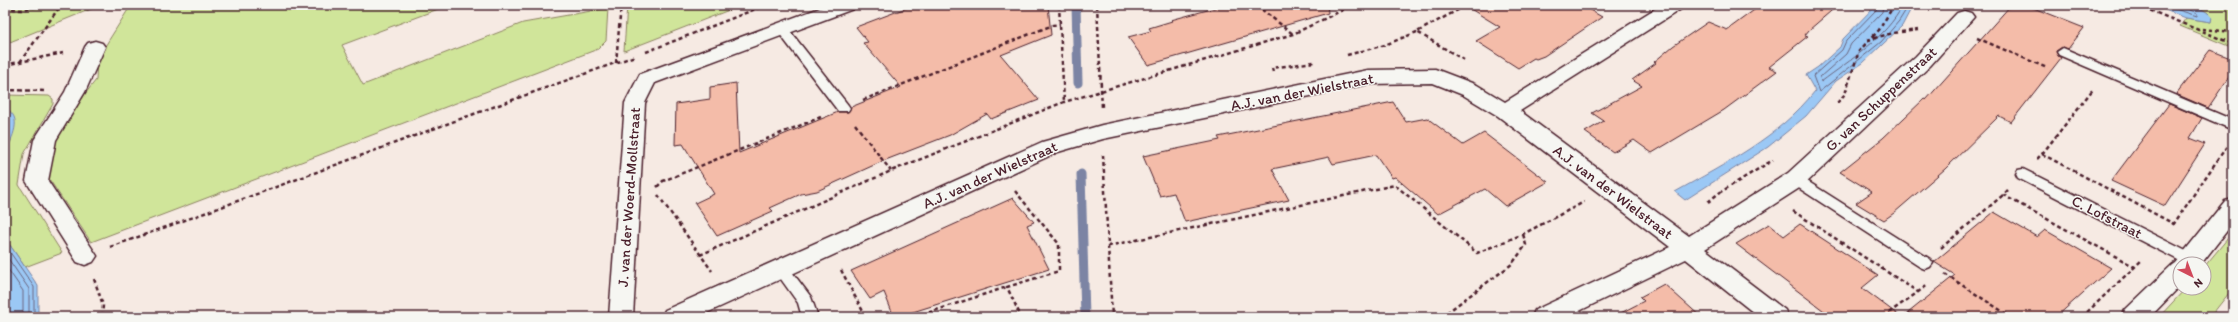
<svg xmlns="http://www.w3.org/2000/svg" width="2238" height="322" viewBox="0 0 2238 322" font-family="Itim,sans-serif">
  <rect width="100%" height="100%" fill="#f6eae3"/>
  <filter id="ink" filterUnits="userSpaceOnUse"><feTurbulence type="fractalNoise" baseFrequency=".025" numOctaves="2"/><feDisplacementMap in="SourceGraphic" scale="8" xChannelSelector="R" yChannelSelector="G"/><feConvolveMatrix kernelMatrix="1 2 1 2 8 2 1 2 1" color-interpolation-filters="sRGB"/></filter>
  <g filter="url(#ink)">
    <g fill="#d0e59a" stroke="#8d8262">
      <polygon points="5,5 101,5 5,44"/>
      <polygon points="131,5 449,5 342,45 363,85 523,23 608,8 606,41 598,49 91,242 47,176 55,141 85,94 96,80 97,59"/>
      <polygon points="627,5 742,5 624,51"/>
      <polygon points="2187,5 2233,5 2233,48 2180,26 2186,18 2211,22 2209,13"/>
      <polygon points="5,95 49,96 53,99 53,104 24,154 19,185 62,253 25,267 5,238 5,152 11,141 10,111 5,109"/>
      <polygon points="2233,232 2233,288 2210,317 2159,317 2186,288 2204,288 2204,267"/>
    </g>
    <g fill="#9bc8f5" stroke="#7b84a4">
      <path d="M1876 5H1913L1902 26 1863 63 1836 81 1806 116 1768 147 1685 200 1675 192C1725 164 1779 137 1815 91L1806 75 1818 67 1840 47 1843 39Z"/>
      <path d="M2152 5C2171 5 2199 1 2212 17L2211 22 2186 18Z"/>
      <path d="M5 109C24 116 12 139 5 152Z"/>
      <polygon points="5,238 38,286 38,317 5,317"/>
    </g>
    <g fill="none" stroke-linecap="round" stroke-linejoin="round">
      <g stroke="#6a637c" stroke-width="1">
        <polyline points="1878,5 1877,9 1846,41 1842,50 1813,76 1819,92 1881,42 1899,21 1909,5"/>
        <path d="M1883 5 1882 12 1851 44 1846 54 1820 77 1821 82C1850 60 1886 38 1903 5"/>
        <polyline points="2163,5 2197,16 2197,13 2190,10 2188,5"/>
        <polyline points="5,245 34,287 34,317"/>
        <polyline points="5,254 29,289 29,317"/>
        <polyline points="5,265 23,291 23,317"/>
      </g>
      <g stroke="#7b84a4" stroke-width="9">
        <polyline points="1076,5 1078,83"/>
        <polyline points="1081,174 1085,317"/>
      </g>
    </g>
    <g fill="#f4bca9" stroke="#4a1f2b">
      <polygon points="914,5 1048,5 1051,35 1001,55 1039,100 991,119 987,114 950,135 883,161 817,191 801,194 770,208 773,211 717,236 695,203 714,194 683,144 675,145 676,104 710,99 710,87 736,83 739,153 838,112 848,112 851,107 901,87 863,43 868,42 856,27"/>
      <polygon points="1226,5 1327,5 1328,13 1148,65 1128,37 1151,31 1149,28 1172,21 1171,20"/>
      <polygon points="1464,5 1581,5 1602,17 1544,56 1536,59 1534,58 1518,68 1476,41 1500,27"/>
      <polygon points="1761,5 1838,5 1809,30 1805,35 1808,36 1769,67 1777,71 1724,110 1652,153 1634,140 1613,152 1585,132 1604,121 1592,113 1642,86 1632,80 1656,63 1654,62 1673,46 1708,22 1727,30"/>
      <polygon points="2011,5 2026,5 2084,28 2068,49 2062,47 2056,51 2058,56 2061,58 2011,122 1999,116 1945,169 1894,213 1884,220 1856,203 1872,192 1840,172 1883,138 1924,99 1926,100"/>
      <polygon points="2210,50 2233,59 2233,71 2208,108 2176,94"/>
      <polygon points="1393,102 1406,122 1427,118 1463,145 1484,133 1548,182 1505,206 1485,189 1438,214 1395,177 1392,178 1376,155 1333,164 1329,157 1272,169 1289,200 1185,222 1174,193 1160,196 1143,156 1220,140 1218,137"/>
      <polygon points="2169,104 2202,118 2190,138 2205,144 2165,206 2111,181"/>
      <polygon points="1013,198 1034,222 1027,225 1049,269 897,317 894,317 884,292 870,299 851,271"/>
      <polygon points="1994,212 2037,237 2045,230 2111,268 2056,317 1903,317 1955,275 1934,262"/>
      <polygon points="1769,224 1784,236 1800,224 1878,275 1862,288 1901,317 1832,317 1736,244"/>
      <polygon points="1664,284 1701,317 1613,317 1644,301 1640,297"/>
    </g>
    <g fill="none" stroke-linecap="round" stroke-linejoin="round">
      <defs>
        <g id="service">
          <polygon points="782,25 786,26 848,105 850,108 848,111 838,111 776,29"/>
          <polygon points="2063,48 2233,120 2233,130 2059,55 2057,52"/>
          <polygon points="2023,169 2196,256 2199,260 2196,264 2186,264 2018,178 2016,174 2018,170"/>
          <polygon points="1796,174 1930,259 1933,263 1930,267 1925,269 1920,267 1791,183 1789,179 1791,175"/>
          <polygon points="781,262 786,264 811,297 818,317 802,317 798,303 773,268 776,264"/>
        </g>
        <g id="minor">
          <polygon points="828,5 856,5 853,9 655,83 645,103 633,317 609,317 625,103 640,74"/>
          <polygon points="1661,5 1684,5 1681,9 1520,111 1689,236 1788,173 1916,56 1957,13 1964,11 1971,13 1974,17 1930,66 1804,185 1705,249 1785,310 1788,317 1759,317 1686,259 1567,317 1532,317 1535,310 1670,247 1498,116 1463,95 1433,83 1368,84 1103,139 1058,152 698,317 662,317 665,310 1042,142 1102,125 1368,70 1435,69 1477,85 1505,102"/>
          <polygon points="95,41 102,43 105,47 85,92 56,140 48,181 97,256 93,262 85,265 77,262 26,181 34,140 65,92 85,47 88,43"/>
          <polygon points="2233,199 2233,223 2201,264 2180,264 2180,286 2150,317 2122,317 2125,310 2172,265 2175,263 2225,201"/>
        </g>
      </defs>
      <use href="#service" stroke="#4a1f2b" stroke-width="3"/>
      <use href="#minor" stroke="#4a1f2b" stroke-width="3"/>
      <g stroke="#4a1f2b" stroke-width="2.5" stroke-dasharray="4 3" stroke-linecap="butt">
        <polyline points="1059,5 1064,102"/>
        <polyline points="1097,5 1102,108"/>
        <polyline points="1256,5 1293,34"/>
        <polyline points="2137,5 2233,44"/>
        <polyline points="5,8 21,10 44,5"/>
        <polyline points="2202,29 2233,32"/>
        <polyline points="1977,38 2047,68"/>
        <polyline points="1867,40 1893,33 1918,30"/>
        <polyline points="646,52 766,5"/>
        <polyline points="1347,55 1385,45 1417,32"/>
        <polyline points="1464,60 1417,32 1467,5"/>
        <polyline points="20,62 61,5"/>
        <polyline points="616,63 621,5"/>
        <polyline points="5,65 63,53"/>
        <polyline points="1273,72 1272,68 1314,62"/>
        <polyline points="5,90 46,91"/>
        <polyline points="863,100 1053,25 1060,24"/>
        <polyline points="1837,103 1845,94 1859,51 1879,30 1894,5"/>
        <polyline points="855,124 891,171"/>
        <polyline points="2042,154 2094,88"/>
        <polyline points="1103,155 1112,317"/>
        <polyline points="2037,159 2042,154 2174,224"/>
        <polyline points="657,187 663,181 821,117"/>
        <polyline points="2008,190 2003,195 2135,267"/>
        <polyline points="1015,191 1059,244 1059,271 1007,287 1021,317"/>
        <polyline points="658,195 712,271"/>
        <polyline points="1708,202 1719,193 1773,160"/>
        <polyline points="1793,211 1918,292"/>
        <polyline points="2173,225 2227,146"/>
        <polyline points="1108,246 1395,185 1477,253 1523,234 1584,202"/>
        <path d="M110 247C285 185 459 118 635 56"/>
        <polyline points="1941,248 2003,195"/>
        <polyline points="700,255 891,171 1064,102 1293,34 1353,5"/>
        <polyline points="841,270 866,317"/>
        <polyline points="1945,274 2011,317"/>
        <polyline points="94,279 103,305 102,317"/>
        <polyline points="915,317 1007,287"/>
        <polyline points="1441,317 1512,264 1526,245 1523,234"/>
        <polyline points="1883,317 1928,285"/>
        <polyline points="2082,317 2142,260"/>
      </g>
      <use href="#service" fill="#f6f6f2" fill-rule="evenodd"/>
      <use href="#minor" fill="#f6f6f2" fill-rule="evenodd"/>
    </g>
  </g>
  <g text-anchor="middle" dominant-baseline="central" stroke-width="3" stroke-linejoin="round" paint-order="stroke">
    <g font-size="15" fill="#4a1f2b" stroke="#f6f6f2">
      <text transform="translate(1302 92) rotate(-11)">A.J. van der Wielstraat</text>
      <text transform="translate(1881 99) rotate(-43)">G. van Schuppenstraat</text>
      <text transform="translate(990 175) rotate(-24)">A.J. van der Wielstraat</text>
      <text transform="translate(1613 192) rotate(37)">A.J. van der Wielstraat</text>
      <text transform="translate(629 197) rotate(-86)">J. van der Woerd-Mollstraat</text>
      <text transform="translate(2107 217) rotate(27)">C. Lofstraat</text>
    </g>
  </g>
  <rect width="2238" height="322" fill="none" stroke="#f6f6f2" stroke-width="20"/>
  <rect x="10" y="10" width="2218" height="302" fill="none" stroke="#4a1f2b" stroke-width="1.5" filter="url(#ink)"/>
  <g transform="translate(2192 276) rotate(138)"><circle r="19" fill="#f6f6f2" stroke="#b1a0a2"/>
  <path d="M0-3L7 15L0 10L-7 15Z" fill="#d1495b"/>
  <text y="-6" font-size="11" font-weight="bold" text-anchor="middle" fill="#4a1f2b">N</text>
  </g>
</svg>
